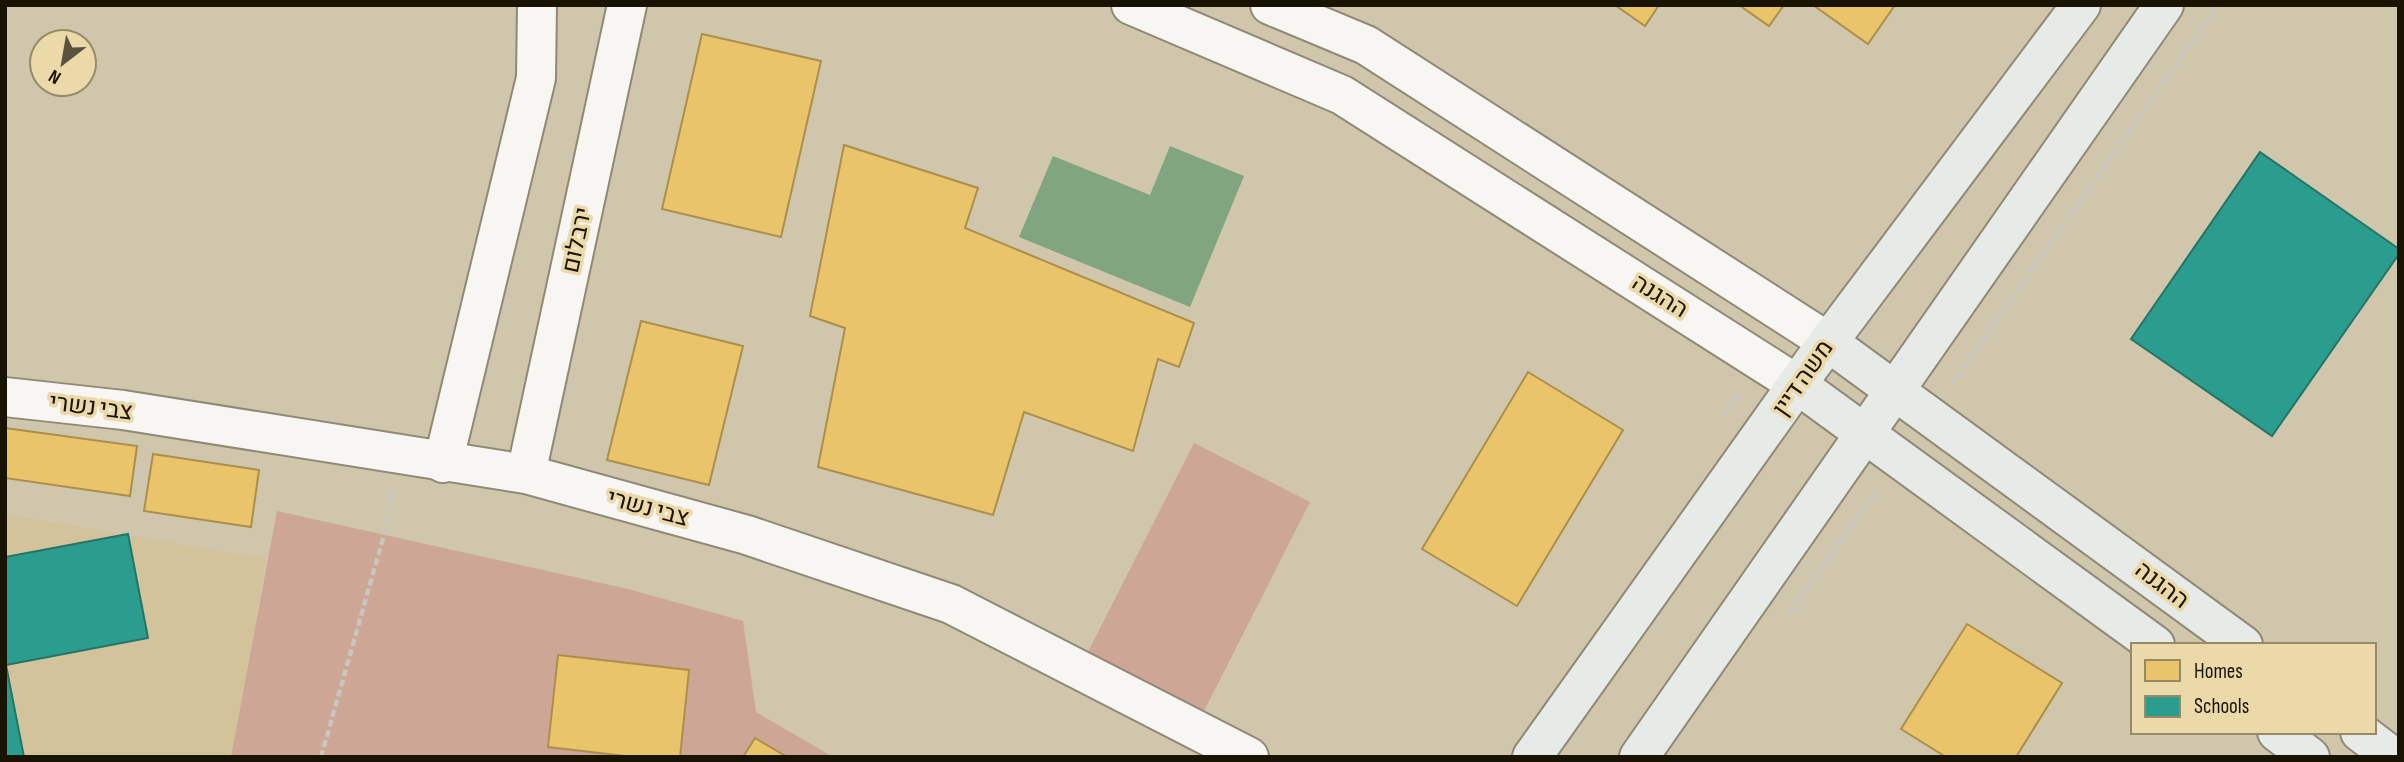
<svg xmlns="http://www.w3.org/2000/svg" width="2404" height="762" viewBox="0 0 2404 762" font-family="'Sofia Sans Condensed',Heebo,sans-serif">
  <rect width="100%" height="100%" fill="#cfc6ac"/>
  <polygon fill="#d2c39a" points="5,514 266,559 232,757 5,757"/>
  <g fill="#cda695">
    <polygon points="1194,443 1310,502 1201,717 1085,658"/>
    <polygon points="277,511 628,589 743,621 756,712 833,757 231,757"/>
  </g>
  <polygon fill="#81a57e" points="1170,146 1244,176 1190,307 1019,237 1053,156 1150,195"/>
  <g fill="#e9c46a" stroke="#ab8f4b" stroke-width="2">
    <polygon points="1615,5 1659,5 1645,26"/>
    <polygon points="1739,5 1784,5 1769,26"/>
    <polygon points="1813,5 1895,5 1868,44"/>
    <polygon points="702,34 821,61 781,237 662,209"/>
    <polygon points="844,145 978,188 965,228 1194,323 1179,367 1158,359 1133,451 1024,412 993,515 818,467 845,328 810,316"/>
    <polygon points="641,321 743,346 709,485 607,460"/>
    <polygon points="1528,372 1623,430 1517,606 1422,549"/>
    <polygon points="5,428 137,446 130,496 5,478"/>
    <polygon points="153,454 259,470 251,527 144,511"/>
    <polygon points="1967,624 2062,683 2016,757 1946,757 1901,729"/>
    <polygon points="558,655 689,670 680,757 634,757 548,747"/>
    <polygon points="755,738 787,757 743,757"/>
  </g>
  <g fill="#2a9d8f" stroke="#257465" stroke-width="2">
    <polygon points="2260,152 2399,249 2399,254 2272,436 2131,339"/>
    <polygon points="128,534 148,638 6,665 24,757 5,757 5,557"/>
  </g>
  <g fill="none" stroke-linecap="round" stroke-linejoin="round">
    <defs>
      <g id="street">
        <polyline points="1131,5 1342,95 1798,385"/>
        <polyline points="1270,5 1366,45 1828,342"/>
        <polyline points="5,397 123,410 526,474 747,535 951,604 1249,757"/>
        <polyline points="443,463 536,78 537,5"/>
        <polyline points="526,474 627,5"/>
      </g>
      <g id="secondary">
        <polyline points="1828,342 2243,645"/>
        <polyline points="1798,385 2155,645"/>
        <polyline points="2277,732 2310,757"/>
        <polyline points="2360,732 2393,757"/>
        <polyline points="1532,757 1811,365 2081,5"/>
        <polyline points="1639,757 2164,5"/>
      </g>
    </defs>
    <use href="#street" stroke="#908975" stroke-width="42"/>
    <use href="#secondary" stroke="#908975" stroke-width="42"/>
    <g stroke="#c8c6bf" stroke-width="4.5" stroke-dasharray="7 3.5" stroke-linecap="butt">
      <polyline points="1951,385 2218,5"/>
      <polyline points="1723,417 1740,393"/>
      <polyline points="1789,613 1878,489"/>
      <polyline points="321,757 384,535 393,491"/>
    </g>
    <use href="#street" stroke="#f8f6f3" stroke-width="38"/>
    <use href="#secondary" stroke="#e6ebe8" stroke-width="38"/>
  </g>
  <g text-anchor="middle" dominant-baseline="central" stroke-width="7" stroke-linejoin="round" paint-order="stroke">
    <g font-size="24" fill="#191303" stroke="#ebd9aa">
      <text transform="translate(577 240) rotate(-78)">ירבלום</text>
      <text transform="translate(1660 296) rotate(32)">ההגנה</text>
      <text transform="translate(1803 378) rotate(-55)">משה דיין</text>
      <text transform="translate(91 407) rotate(7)">צבי נשרי</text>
      <text transform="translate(648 508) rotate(15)">צבי נשרי</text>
      <text transform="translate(2162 585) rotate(37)">ההגנה</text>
    </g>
  </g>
  <rect width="2404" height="762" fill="none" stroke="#191303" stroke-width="14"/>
  <rect x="2131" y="643" width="245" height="91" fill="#ebd9aa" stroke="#978a67" stroke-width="2"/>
  <rect x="2145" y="660" width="35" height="21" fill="#e9c46a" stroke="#978a67" stroke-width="2"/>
  <text x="2194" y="678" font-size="21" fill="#191303">Homes</text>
  <rect x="2145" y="696" width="35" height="21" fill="#2a9d8f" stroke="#978a67" stroke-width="2"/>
  <text x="2194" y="713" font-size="21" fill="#191303">Schools</text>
  <g transform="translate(63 63) rotate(211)"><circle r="33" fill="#ebd9aa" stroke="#978a67" stroke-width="2"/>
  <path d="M0-5L12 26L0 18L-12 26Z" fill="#59523e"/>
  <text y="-10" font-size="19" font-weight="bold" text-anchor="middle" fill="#191303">N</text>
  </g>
</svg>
